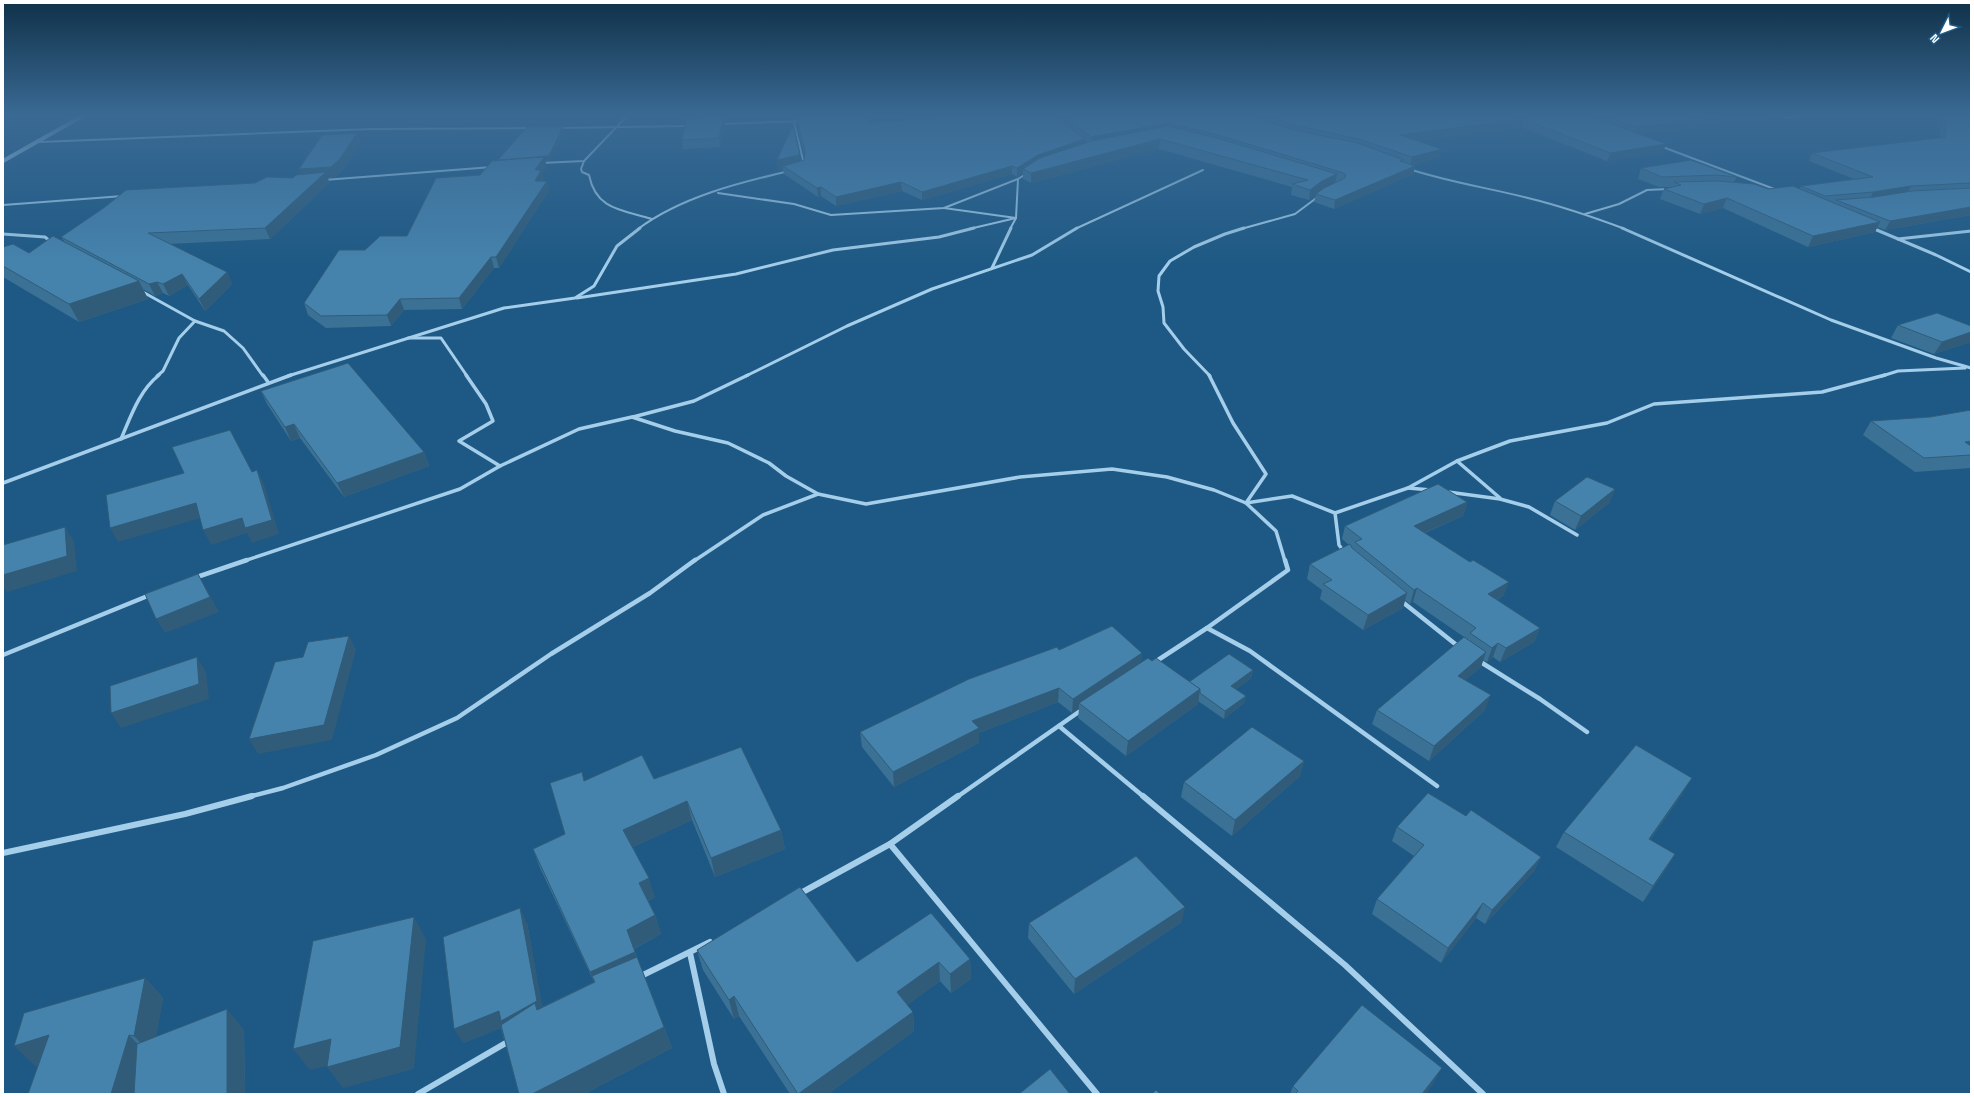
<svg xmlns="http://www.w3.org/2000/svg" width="1974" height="1097" viewBox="0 0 1974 1097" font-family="'Space Grotesk',sans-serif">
  <rect width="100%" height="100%" fill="#1d5984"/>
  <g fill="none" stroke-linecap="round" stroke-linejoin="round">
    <g stroke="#a4ceea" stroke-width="2">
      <polyline points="865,117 929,114"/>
      <polyline points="1785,118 1813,114"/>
      <polyline points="794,122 803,160 802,164"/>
      <polyline points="721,124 802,121"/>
      <polyline points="559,128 688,126"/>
      <polyline points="39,142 372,129 530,128"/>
      <polyline points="1660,146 1777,190"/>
      <path d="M584 161 581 169 582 172 589 175C596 210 622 210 652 219"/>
      <polyline points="541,163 584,161 629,114"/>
      <path d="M1409 169C1448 182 1489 188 1528 198 1561 206 1593 217 1625 229"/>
      <polyline points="324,180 492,167"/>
      <polyline points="718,193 794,204 831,215 944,208 1018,179"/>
      <polyline points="3,205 123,196"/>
      <polyline points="944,208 1016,218 969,229"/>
      <polyline points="1585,214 1619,204 1647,190 1668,189"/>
      <polyline points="1871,228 1875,229"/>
      <path d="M638 229C681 197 738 183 789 171"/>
      <polyline points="1010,229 1016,218 1018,179 1026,174"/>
      <polyline points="1075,229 1203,170"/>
      <polyline points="1241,229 1295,214 1319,196"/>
    </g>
    <g stroke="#a4ceea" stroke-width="3">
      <polyline points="1622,228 1831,320 1936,358 1971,368"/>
      <polyline points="1872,228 1936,255 1971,272"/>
      <polyline points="3,234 45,237 51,242"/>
      <polyline points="1898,239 1971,231"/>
      <polyline points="992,268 1011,228"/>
      <polyline points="141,291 195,321 179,338 163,371 157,376"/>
      <polyline points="577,298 736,274 833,250 939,237 974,228"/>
      <polyline points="195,321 224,331 243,348 263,376"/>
      <polyline points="408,338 441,338 467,376"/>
      <polyline points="288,376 504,308 575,298 594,286 617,246 640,228"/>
      <polyline points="746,376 847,326 932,289 1032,255 1077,228"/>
      <polyline points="1210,376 1184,349 1164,323 1163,307 1158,291 1159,276 1170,261 1194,247 1225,234 1244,228"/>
      <polyline points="1882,376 1898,371 1965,368"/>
    </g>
    <g stroke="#a4ceea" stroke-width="3.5">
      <polyline points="263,375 268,382"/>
      <polyline points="466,375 486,404 493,421 459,441 500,466"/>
      <polyline points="1209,375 1233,423 1266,474 1246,503 1276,531 1285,561"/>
      <polyline points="633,417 694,401 748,375"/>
      <path d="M121 439C131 416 139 391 159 375"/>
      <polyline points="1457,461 1500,498"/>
      <polyline points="3,483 291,375"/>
      <polyline points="1408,488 1431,490"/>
      <polyline points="1448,492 1500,499 1529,507 1577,535"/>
      <polyline points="1335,513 1408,488 1457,461 1510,441 1607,423 1654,404 1822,392 1885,375"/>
      <polyline points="244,561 460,489 500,466 579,429 632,417 675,431 728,443 769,463 786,476 818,494 866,504 1020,477 1112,469 1167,477 1214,490 1246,503 1292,496 1335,513 1339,545 1345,553"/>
      <polyline points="694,561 763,515 818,494"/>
    </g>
    <g stroke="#a4ceea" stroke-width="4.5">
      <polyline points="194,578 247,560"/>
      <polyline points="1400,600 1459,647"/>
      <polyline points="1207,628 1250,651 1437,786"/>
      <polyline points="3,655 150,595"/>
      <polyline points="1479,661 1540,699 1587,732"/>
      <polyline points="1155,662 1207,628 1288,570 1285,560"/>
      <polyline points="1059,726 1144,797"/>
      <polyline points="248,797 283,788 376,755 457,718 551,654 650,593 695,560"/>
      <polyline points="957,797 1083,709"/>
    </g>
    <g stroke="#a4ceea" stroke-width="6">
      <polyline points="1143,796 1345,965 1483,1094"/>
      <polyline points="890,844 1097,1094"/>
      <polyline points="3,853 185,814 252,796"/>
      <polyline points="799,894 890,844 958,796"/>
      <polyline points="690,953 714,1064 724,1094"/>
      <polyline points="639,977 710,942"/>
      <polyline points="418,1094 509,1041"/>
    </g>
    <polyline stroke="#a4ceea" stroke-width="4" points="3,161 86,114"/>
  </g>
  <g fill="#3b7195">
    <polygon points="687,114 728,114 726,121 724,121 725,126 720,147 683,149 682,140 688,119"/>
    <polygon points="802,114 869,114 870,123 936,118 936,114 1799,114 1783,117 1639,134 1666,144 1663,152 1607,161 1521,127 1416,141 1440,157 1412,165 1415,166 1413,174 1334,209 1314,202 1316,195 1309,200 1291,195 1292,187 1159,149 1031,183 1023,179 1023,173 1017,177 1012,174 922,200 902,191 836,206 821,196 818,197 784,174 783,169 778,170 777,160 804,160 804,154 798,128 797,120 799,120"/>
    <polygon points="1938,114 1971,114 1971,215 1885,230 1877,227 1875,232 1808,247 1723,208 1700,214 1660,199 1664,189 1672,187 1659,187 1638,179 1641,168 1737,177 1734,182 1768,189 1799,189 1801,186 1854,179 1809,161 1812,153 1941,138"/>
    <polygon points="564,131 550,161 545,161 547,166 542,174 543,179 542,181 547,181 549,190 499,268 494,268 462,309 404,310 391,326 326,328 308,315 304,303 365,250 407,236 480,175 498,160"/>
    <polygon points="357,133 360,142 344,169 335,177 328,178 329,183 270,239 169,244 227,272 232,284 205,311 188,285 169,296 163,293 155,296 143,289 148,299 79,322 3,277 3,247 29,253 64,241 61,237 255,183 293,178 301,174"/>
    <polygon points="1898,325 1971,326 1971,342 1934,354 1891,338"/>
    <polygon points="261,391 424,452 429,466 344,497 300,438 291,441 267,404"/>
    <polygon points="1971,410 1971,468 1915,472 1863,435 1871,421 1930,417"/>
    <polygon points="1615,489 1609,503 1575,530 1550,515 1555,501"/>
    <polygon points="1467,502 1463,516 1425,533 1504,595 1497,600 1540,628 1534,642 1500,662 1493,657 1487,662 1483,660 1481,667 1465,680 1485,710 1429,761 1372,724 1377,710 1467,639 1413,602 1410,604 1405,600 1403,608 1363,630 1320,599 1322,590 1307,579 1310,564 1349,545 1342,539 1345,526"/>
    <polygon points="1059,650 1142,653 1141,662 1152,661 1189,682 1253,670 1251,678 1236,689 1246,696 1244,703 1224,719 1198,701 1198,704 1126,756 1078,718 1079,709 1072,713 1058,702 979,733 979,743 894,787 862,747 860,732"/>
    <polygon points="1304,761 1300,776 1232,836 1181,797 1184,782"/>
    <polygon points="654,779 781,830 785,849 715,877 692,820 633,847 655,897 648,901 655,915 661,934 634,949 664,1027 672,1048 584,1094 519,1094 501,1028 463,1043 527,923 542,1007 594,982 540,868 533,849 565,834 584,781"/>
    <polygon points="1683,793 1650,840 1675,854 1666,869 1643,902 1556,847 1564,832"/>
    <polygon points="1466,816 1541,857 1534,871 1485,924 1476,918 1441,963 1372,914 1377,899 1414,856 1392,841 1397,827"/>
    <polygon points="1182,922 1074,994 1028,938 1029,923"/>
    <polygon points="697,950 857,962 970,959 971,979 951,993 940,981 907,1005 913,1012 914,1031 828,1094 790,1094 739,1016 734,1019 703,970"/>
    <polygon points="145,978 163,998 156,1036 244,1030 245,1094 28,1094 38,1065 35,1066"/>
    <polygon points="1434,1082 1426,1094 1290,1094 1293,1086"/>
  </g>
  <g fill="#305c79">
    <polygon points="725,114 728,114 726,121"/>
    <polygon points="1747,114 1799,114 1783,117 1634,135 1636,127"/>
    <polygon points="724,117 725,126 720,147 719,138"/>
    <polygon points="1523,119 1521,127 1398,143 1400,135"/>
    <polygon points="1168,123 1168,131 1091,145 1091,137"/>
    <polygon points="563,126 564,131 550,161 545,161 547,166 542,174 543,179 538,191 535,181 535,170 499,165 498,160"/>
    <polygon points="357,133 360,142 344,169 335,177 328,178 329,183 270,239 265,228 303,180 299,169"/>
    <polygon points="1085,139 1085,147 1023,169 1023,173 1017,177 1017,168 1038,155"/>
    <polygon points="1160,139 1159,149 1031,183 1031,173"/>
    <polygon points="1666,144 1663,152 1607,161 1610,153"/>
    <polygon points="1442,149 1440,157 1410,166 1412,157"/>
    <polygon points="799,150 800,160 800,165 783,166 783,169 778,170 777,160"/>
    <polygon points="1012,166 1012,174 922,200 922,192"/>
    <polygon points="1415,166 1413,174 1334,209 1335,200"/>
    <polygon points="1337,174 1335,184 1316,194 1316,195 1309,200 1310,190 1322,181"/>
    <polygon points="547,181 549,190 499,268 496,257"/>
    <polygon points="901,182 902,191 836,206 836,197"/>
    <polygon points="1911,186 1907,194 1869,201 1873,192"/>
    <polygon points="821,187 821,196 818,197 817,188"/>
    <polygon points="1727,198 1723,208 1700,214 1704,204"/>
    <polygon points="1971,207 1971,215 1885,230 1890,221"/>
    <polygon points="1880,222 1875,232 1808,247 1813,236"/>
    <polygon points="491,257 494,268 462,309 459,298"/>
    <polygon points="227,272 232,284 205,311 199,299"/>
    <polygon points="182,274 188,285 169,296 163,284"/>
    <polygon points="139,281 148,299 79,322 69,304"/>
    <polygon points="157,282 163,293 155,296 149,284"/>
    <polygon points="400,299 404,310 391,326 387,315"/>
    <polygon points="1971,332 1971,342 1934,354 1942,342"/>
    <polygon points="294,424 300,438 291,441 285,427"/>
    <polygon points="1971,441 1971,453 1965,442"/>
    <polygon points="424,452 429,466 344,497 337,483"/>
    <polygon points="257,470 264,484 279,534 252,543 247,533 211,545 203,530"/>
    <polygon points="1615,489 1609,503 1575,530 1581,516"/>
    <polygon points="1467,502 1463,516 1410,539 1414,526"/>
    <polygon points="196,503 204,517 118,542 110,528"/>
    <polygon points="65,527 74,541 77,571 7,592 3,586 3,575"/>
    <polygon points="198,574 219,612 165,633 156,619"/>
    <polygon points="1509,582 1504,595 1483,608 1488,594"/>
    <polygon points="1417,588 1413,602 1410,604 1414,590"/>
    <polygon points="1407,593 1403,608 1363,630 1368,615"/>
    <polygon points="1540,628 1534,642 1500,662 1506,648"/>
    <polygon points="349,636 356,650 332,740 258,754 249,739"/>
    <polygon points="1498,643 1493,657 1487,662 1492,648"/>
    <polygon points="1486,652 1481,667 1453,691 1458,676"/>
    <polygon points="1142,653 1141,668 1079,703 1079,709 1072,713 1073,699"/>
    <polygon points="197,657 206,672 209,699 121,728 111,713"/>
    <polygon points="1253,670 1251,678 1230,693 1231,686"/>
    <polygon points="1059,688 1058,702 979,733 979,743 894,787 893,772 972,721"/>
    <polygon points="1200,689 1198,704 1126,756 1128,741"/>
    <polygon points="1491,695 1485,710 1429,761 1434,746"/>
    <polygon points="1246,696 1244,703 1224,719 1225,711"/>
    <polygon points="1304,761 1300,776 1232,836 1235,820"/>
    <polygon points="1692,778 1683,793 1640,854 1649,839"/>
    <polygon points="687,801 692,820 629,849 623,830"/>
    <polygon points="781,830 785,849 715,877 711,858"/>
    <polygon points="1675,854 1666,869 1643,902 1653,886"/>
    <polygon points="1541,857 1534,871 1485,924 1492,910"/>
    <polygon points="649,878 655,897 645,902 639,883"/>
    <polygon points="1483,903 1476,918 1441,963 1448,948"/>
    <polygon points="1185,907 1182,922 1074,994 1075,979"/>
    <polygon points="520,908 527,923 544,1016 504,1027 463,1043 454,1029"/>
    <polygon points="655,915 661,934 633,949 627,930"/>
    <polygon points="414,917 426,939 414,1069 343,1088 327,1067"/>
    <polygon points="635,952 641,970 592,976 597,990 590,972"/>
    <polygon points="970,959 971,979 951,993 950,974"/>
    <polygon points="939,962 940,981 899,1011 897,992"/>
    <polygon points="145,978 163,998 153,1056 134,1036"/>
    <polygon points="734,996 739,1016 734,1019 729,1000"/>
    <polygon points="227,1009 244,1030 245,1094 227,1094"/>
    <polygon points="913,1012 914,1031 828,1094 798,1094"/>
    <polygon points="664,1027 672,1048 584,1094 532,1094"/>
    <polygon points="49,1035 70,1055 35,1066 14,1046"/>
    <polygon points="129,1035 148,1055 137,1094 111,1094"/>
    <polygon points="331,1039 347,1061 310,1070 293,1049"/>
    <polygon points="1442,1068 1434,1082 1426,1094 1422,1094"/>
  </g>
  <g fill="#4583ad" stroke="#305c79">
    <polygon points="811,114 869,114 870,123 939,118 936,114 1054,114 1066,125 1085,139 1038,155 1017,168 1012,166 922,192 901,182 836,197 821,187 817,188 783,166 804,160 805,151 797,120 799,120 799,115"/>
    <polygon points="1061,114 1244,114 1294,130 1358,143 1404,160 1400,161 1415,166 1335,200 1316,194 1324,188 1345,178 1346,175 1344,173 1218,135 1168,123 1091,137 1069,121"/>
    <polygon points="1261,114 1586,114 1666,144 1610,153 1523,119 1400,135 1442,149 1412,157 1359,139 1295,125"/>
    <polygon points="1601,114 1747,114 1636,127"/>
    <polygon points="1943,114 1971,114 1971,183 1911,186 1873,192 1825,196 1801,186 1873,177 1812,153 1946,137"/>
    <polygon points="724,117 719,138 682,140 686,119"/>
    <polygon points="793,125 799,150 799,155 777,160"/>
    <polygon points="563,126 549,156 498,160 527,127"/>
    <polygon points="1168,126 1217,138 1337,174 1322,181 1310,190 1292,184 1308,180 1160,139 1031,173 1023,169 1040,158 1091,141"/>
    <polygon points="357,133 340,159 331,167 299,169 322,135"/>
    <polygon points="544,157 535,170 541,170 535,181 547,181 496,257 491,257 459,298 400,299 387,315 321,316 304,303 339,250 365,250 380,236 407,236 436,178 480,175 492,161"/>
    <polygon points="1691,160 1737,177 1717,175 1662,177 1641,168"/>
    <polygon points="326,172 265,228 148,233 227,272 199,299 182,274 163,284 157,282 149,284 61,237 105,207 126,190 255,183 267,177 293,178 296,175"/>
    <polygon points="1717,181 1754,184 1768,189 1793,186 1880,222 1813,236 1727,198 1704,204 1664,189 1681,185 1674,182"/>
    <polygon points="1971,188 1971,207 1890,221 1836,200 1874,197 1912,191"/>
    <polygon points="53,236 139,281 69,304 3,266 3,247 13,244 29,253"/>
    <polygon points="1937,313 1971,326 1971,332 1942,342 1898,325"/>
    <polygon points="348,363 424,452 337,483 294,424 285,427 261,391"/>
    <polygon points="1971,410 1971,441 1965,442 1971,446 1971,455 1924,458 1871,421 1930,417"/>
    <polygon points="230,430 252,472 257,470 272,520 245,528 242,518 203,530 196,503 110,528 106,495 184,473 172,447"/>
    <polygon points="1587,477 1615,489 1581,516 1555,501"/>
    <polygon points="1438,484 1467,502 1414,526 1470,562 1473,560 1509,582 1488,594 1540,628 1506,648 1498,643 1492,648 1470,633 1476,628 1417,588 1414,590 1356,543 1355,542 1362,539 1345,526"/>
    <polygon points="65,527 67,556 3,575 3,545"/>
    <polygon points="1350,544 1352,548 1407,593 1368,615 1323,584 1332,580 1310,564"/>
    <polygon points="198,574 210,597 156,619 145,594"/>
    <polygon points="1112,626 1142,653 1073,699 1059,688 972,721 979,728 893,772 860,732 969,679 1057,647 1059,650"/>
    <polygon points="349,636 324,725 249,739 275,662 303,657 308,642"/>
    <polygon points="1464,637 1486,652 1458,676 1491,695 1434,746 1377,710"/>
    <polygon points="1229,654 1253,670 1231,686 1246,696 1225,711 1200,693 1200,689 1189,682"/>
    <polygon points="197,657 199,684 111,713 110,686"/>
    <polygon points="1148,658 1152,661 1156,658 1200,689 1128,741 1079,703"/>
    <polygon points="1252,727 1304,761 1235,820 1184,782"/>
    <polygon points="1636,745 1692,778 1649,839 1675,854 1653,886 1564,832"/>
    <polygon points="741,747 781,830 711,858 687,801 623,830 649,878 639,883 655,915 627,930 635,952 590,972 533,849 565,834 550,783 582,772 584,781 642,755 654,779"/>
    <polygon points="1428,793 1466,816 1471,810 1541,857 1492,910 1483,903 1448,948 1377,899 1424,845 1397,827"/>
    <polygon points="1136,856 1185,907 1075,979 1029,923"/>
    <polygon points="800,887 857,962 931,913 970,959 950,974 939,962 897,992 913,1012 798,1094 734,996 729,1000 697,950"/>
    <polygon points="520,908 537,1001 501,1021 499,1011 454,1029 443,937"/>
    <polygon points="414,917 400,1047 327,1067 331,1039 293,1049 313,941"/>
    <polygon points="637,957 664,1027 532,1094 519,1094 501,1025 535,1003 537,1010 595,982 592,976"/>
    <polygon points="145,978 134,1036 129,1035 111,1094 28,1094 49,1035 14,1046 24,1013"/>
    <polygon points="1362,1005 1442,1068 1422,1094 1295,1094 1298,1091 1293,1086"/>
    <polygon points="227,1009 227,1094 134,1094 137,1044"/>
    <polygon points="1050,1069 1070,1094 1019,1094"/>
    <polygon points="1156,1090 1160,1094 1152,1094"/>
  </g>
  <linearGradient id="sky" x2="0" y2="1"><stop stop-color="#103149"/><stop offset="0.43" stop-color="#3a6a94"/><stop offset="1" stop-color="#3a6a94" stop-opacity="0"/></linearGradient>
  <rect width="1974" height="268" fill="url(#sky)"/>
  <rect width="1974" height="1097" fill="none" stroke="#ffffff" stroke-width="8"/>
  <g transform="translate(1942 32) rotate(228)" stroke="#1d5984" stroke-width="3" paint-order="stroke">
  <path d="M0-3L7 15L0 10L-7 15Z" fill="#ffffff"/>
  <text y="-6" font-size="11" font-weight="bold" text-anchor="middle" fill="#ffffff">N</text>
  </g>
</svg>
